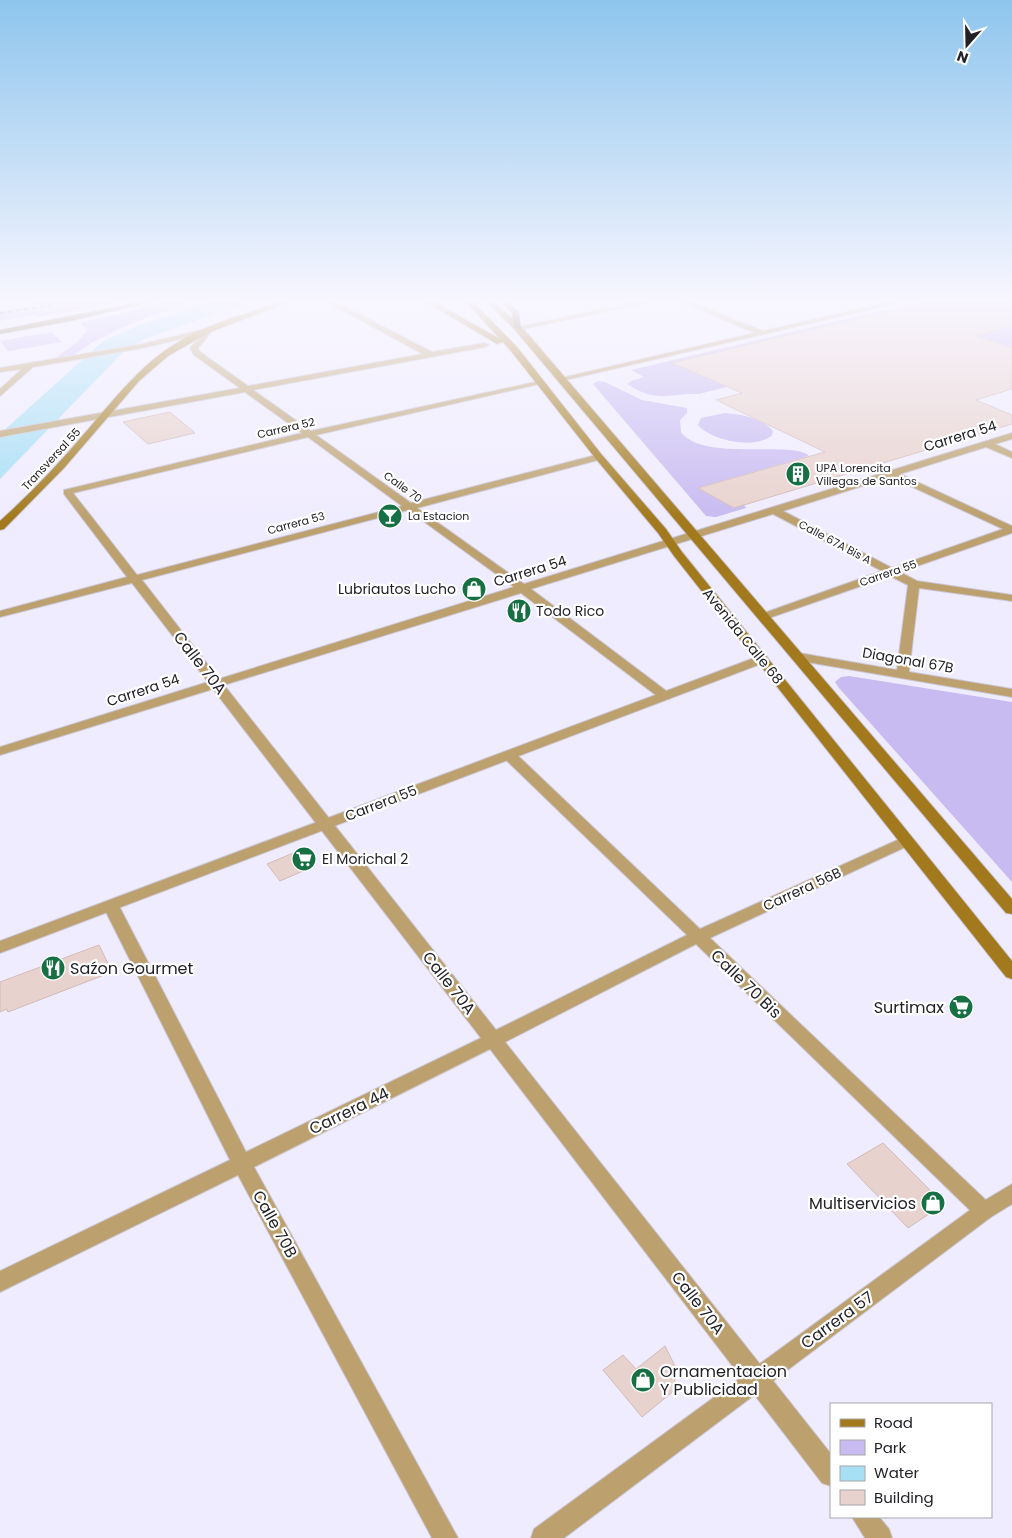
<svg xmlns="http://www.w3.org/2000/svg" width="1012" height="1538" viewBox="0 0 1012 1538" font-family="Poppins,sans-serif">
  <rect width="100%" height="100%" fill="#f0ecff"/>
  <g fill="#c8bbf1">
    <polygon points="36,303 116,303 38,317 36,315 0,321 0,311 22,308 21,306"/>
    <path d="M163 303H190L150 316 117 330 91 343 74 355 54 359C66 350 79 343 87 330L80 323Z"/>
    <path d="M885 310 940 329 807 367 699 394C668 393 657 404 627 384L631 381 644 377 631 370Z"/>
    <polygon points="990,321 1012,328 1012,350 933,336"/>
    <polygon points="52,332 62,342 8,351 0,341"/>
    <path d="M598 381 605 382 642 400 687 408V413L680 420 681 432C702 462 794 440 809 456L698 488 734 508 744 505 746 508 716 517 706 516 593 384Z"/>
    <path d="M725 413C740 414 762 418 773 431L772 435C756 450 712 441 698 425L701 418Z"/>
    <polygon points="849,676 1012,702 1012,882 839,688 835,682 841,677"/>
  </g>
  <polygon fill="#a7dff5" points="206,303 246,303 144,339 123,352 0,479 0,434 102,342 137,326"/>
  <g fill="#e8d2cd" stroke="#d1bbb7">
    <polygon points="923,303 1012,303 1012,326 975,336 1012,348 1012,389 976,400 1012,415 1012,424 734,508 698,488 825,452 716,400 742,393 672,363"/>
    <polygon points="170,412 195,433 148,444 123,422"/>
    <polygon points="298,851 312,867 280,881 267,864"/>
    <polygon points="99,945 112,972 8,1012 7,1009 0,1012 0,982"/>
    <polygon points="883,1143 944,1204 908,1228 847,1164"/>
    <polygon points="665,1346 675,1366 675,1390 642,1417 603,1370 623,1355 636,1369"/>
  </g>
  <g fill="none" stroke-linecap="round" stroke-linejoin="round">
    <defs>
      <g id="minor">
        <path d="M329 303H337L432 352 485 343 489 345 485 347 253 390 311 431 540 381 544 383 316 435 411 503 596 455H602V459L417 508 524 584 1012 433V439L995 444 1012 452V458L986 447 900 474 1012 526V533L900 572 917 581 1012 595V601L919 588 909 672 1012 689V697L795 660 793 657 799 653 897 670 908 585 890 576 769 618H761L759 616 761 614 882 571 773 514 531 589 669 693 671 696 669 699H661L521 593 224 685 496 1030 687 935 504 758 502 755 504 752H514L700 929 902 838H912L914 841 912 844 710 938 991 1205 994 1211 991 1217 984 1220 977 1217 696 944 505 1042 831 1454V1486L822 1483 490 1049 254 1167 458 1538H432L238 1175 0 1292V1271L230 1160 103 906 105 902 111 901 117 902 119 906 246 1152 481 1038 213 689 0 755V747L208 682 132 583 0 617V611L127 577 64 494V490L302 433 245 392 0 437V431L240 388 194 355 190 348 202 334 143 348 33 367 0 396V389L22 369 0 372V368L143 344 209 328 213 330 198 348 200 352 248 386 423 354ZM308 437 402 506 137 575 73 493ZM891 477 1003 529 892 568 783 511ZM408 510 514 587 219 679 142 580Z"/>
        <polygon points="633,303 646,303 518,330 514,328"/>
        <polygon points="684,303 693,303 763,331 886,303 898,303 561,381 557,379 755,333"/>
        <polygon points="852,1517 879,1517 889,1529 892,1538 865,1538"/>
      </g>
      <g id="tertiary">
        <polygon points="762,655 766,656 768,659 766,662 0,953 0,941"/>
        <polygon points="1012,1184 1012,1204 991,1217 564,1538 531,1538 534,1529 977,1205"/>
      </g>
      <g id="secondary">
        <path d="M277 303H287L210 332 168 356 139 381 64 468 4 529 0 530V521C30 494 58 465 84 434 112 402 139 366 175 344 206 324 243 315 277 303Z"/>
        <polygon points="428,303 436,303 500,339 467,303 474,303 517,347 602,455 666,529 682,552 1012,961 1012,979 1006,977 674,556 658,533 596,459 511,351 503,342 497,344"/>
        <polygon points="488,303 495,303 521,326 1012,899 1012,914 1006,913 515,330"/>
      </g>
      <g id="trunk">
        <polygon points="135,303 147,303 71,321 0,334 0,330"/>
        <polygon points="503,303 510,303 519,313 521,330 514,328 512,313"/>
      </g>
    </defs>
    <use href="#minor" stroke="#cbc7d8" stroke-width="2"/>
    <use href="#tertiary" stroke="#cbc7d8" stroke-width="2"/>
    <use href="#secondary" stroke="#cbc7d8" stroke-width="2"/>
    <use href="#trunk" stroke="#cbc7d8" stroke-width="2"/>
    <use href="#minor" fill="#bca16e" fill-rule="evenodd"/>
    <use href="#tertiary" fill="#bca16e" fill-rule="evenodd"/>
    <use href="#secondary" fill="#a27a1d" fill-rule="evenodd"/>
    <use href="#trunk" fill="#725925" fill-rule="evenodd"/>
    <polyline stroke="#3f3d46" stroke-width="2" stroke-dasharray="4 4" stroke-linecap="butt" points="0,313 64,303"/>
  </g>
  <linearGradient id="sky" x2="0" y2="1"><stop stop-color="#8ec5ed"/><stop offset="0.58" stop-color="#f8f6ff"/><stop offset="1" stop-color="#f8f6ff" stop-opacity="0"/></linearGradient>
  <rect width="1012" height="518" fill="url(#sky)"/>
  <defs>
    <symbol id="building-disc" viewBox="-11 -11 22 22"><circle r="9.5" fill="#167044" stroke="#fff"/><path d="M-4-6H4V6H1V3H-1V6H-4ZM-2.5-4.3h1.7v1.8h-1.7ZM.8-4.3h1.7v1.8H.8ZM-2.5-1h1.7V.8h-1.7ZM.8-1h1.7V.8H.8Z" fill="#fff"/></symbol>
    <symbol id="bar-disc" viewBox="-11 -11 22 22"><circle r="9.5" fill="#167044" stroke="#fff"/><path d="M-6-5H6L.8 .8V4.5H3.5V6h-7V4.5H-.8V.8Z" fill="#fff"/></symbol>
    <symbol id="shop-disc" viewBox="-11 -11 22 22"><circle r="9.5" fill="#167044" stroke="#fff"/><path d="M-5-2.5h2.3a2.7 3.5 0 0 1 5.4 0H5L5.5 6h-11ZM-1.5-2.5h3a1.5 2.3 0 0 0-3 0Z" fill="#fff"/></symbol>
    <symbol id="restaurant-disc" viewBox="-11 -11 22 22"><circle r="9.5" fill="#167044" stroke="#fff"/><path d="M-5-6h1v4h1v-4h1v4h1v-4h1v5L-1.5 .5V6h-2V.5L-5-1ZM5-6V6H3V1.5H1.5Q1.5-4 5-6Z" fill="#fff"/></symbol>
    <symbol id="supermarket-disc" viewBox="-11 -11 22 22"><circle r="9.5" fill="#167044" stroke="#fff"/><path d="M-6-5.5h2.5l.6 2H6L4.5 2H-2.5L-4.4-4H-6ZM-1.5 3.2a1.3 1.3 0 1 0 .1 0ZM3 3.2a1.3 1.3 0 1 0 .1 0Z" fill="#fff"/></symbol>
  </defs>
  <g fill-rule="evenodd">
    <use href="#building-disc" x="784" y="460" width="28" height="28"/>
    <use href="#bar-disc" x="376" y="502" width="28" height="28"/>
    <use href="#shop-disc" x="460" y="575" width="28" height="28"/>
    <use href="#restaurant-disc" x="505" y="597" width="28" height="28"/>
    <use href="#supermarket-disc" x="290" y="845" width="28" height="28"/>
    <use href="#restaurant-disc" x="39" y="954" width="28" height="28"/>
    <use href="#supermarket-disc" x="947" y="993" width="28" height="28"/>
    <use href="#shop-disc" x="919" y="1189" width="28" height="28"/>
    <use href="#shop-disc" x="629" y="1366" width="28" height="28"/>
  </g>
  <g text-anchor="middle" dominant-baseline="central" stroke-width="4.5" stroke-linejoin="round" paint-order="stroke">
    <g font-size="11" fill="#222128" stroke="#fff">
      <text transform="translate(286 428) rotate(-13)">Carrera 52</text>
      <text transform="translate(51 459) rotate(-47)">Transversal 55</text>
      <text transform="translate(403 487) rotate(36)">Calle 70</text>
      <text transform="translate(296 523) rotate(-15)">Carrera 53</text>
      <text transform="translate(835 542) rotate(28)">Calle 67A Bis A</text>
      <text transform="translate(888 573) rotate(-19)">Carrera 55</text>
    </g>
    <g font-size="11" fill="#222128" stroke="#fff" text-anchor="start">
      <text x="816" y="468">UPA Lorencita<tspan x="816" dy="13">Villegas de Santos</tspan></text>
      <text x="408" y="516">La Estacion</text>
    </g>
    <g font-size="14" fill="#222128" stroke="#fff">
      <text transform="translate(960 436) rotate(-17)">Carrera 54</text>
      <text transform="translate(530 571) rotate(-17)">Carrera 54</text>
      <text transform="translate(743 636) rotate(51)">Avenida Calle 68</text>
      <text transform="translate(908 660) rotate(10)">Diagonal 67B</text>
      <text transform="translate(143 690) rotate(-18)">Carrera 54</text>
      <text transform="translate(381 803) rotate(-21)">Carrera 55</text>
      <text transform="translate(802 889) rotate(-25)">Carrera 56B</text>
    </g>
    <g font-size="14" fill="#222128" stroke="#fff" text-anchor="start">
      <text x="456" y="589" text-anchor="end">Lubriautos Lucho</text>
      <text x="536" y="611">Todo Rico</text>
      <text x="322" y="859">El Morichal 2</text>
    </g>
    <g font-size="16" fill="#222128" stroke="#fff">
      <text transform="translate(200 663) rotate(52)">Calle 70A</text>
      <text transform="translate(449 983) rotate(52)">Calle 70A</text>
      <text transform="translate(746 984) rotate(44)">Calle 70 Bis</text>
      <text transform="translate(349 1111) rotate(-26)">Carrera 44</text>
      <text transform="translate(275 1224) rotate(61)">Calle 70B</text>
      <text transform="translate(698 1303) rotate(52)">Calle 70A</text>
      <text transform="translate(837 1320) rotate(-36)">Carrera 57</text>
    </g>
    <g font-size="16" fill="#222128" stroke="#fff" text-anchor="start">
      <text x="70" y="968">Saźon Gourmet</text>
      <text x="944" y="1007" text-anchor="end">Surtimax</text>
      <text x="916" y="1203" text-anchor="end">Multiservicios</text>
      <text x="660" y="1371">Ornamentacion<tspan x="660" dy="18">Y Publicidad</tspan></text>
    </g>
  </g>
  <rect x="830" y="1403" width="162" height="115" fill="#ffffff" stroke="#a7a6a9"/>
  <rect x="840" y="1419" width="25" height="8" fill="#a27a1d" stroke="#a7a6a9"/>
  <text x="874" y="1428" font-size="15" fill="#222128">Road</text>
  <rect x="840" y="1440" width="25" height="15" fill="#c8bbf1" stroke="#a7a6a9"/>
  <text x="874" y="1453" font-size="15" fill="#222128">Park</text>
  <rect x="840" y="1466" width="25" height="15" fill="#a7dff5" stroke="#a7a6a9"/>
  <text x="874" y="1478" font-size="15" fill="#222128">Water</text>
  <rect x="840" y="1490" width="25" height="15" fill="#e8d2cd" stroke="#a7a6a9"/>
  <text x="874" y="1503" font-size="15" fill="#222128">Building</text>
  <g transform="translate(967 45) rotate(200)" stroke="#ffffff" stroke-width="4" paint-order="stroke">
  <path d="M0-4L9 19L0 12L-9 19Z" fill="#222128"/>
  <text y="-8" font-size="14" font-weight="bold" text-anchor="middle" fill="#222128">N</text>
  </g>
</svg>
